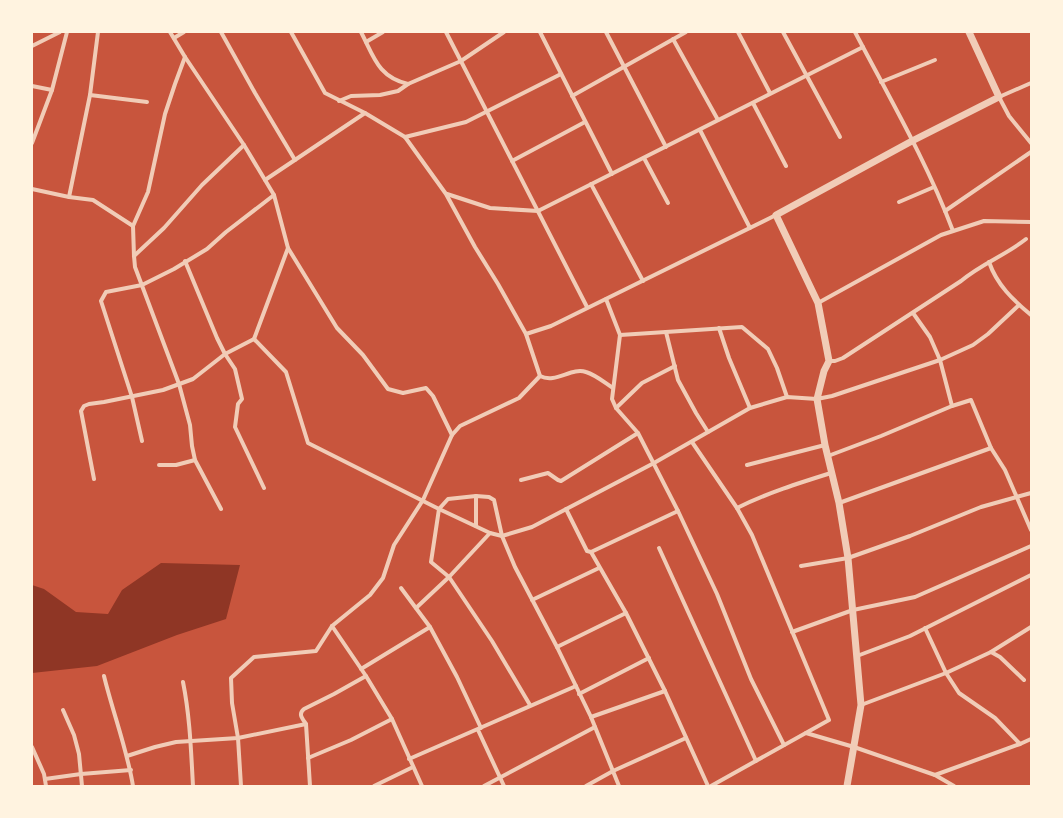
<svg xmlns="http://www.w3.org/2000/svg" width="1063" height="818" viewBox="0 0 1063 818" font-family="Signika,sans-serif">
  <rect width="100%" height="100%" fill="#c8553d"/>
  <polygon fill="#8f3625" points="161,563 240,565 226,619 177,635 97,666 32,673 32,585 44,589 76,612 108,614 122,590"/>
  <g fill="none" stroke-linecap="round" stroke-linejoin="round">
    <g stroke="#f1ccb7" stroke-width="4">
      <polyline points="221,32 255,93 295,160"/>
      <path d="M291 32 325 93 365 113 405 137 446 194 475 247 498 284 526 334 540 376C556 384 571 367 586 372 596 375 605 383 613 388"/>
      <path d="M361 32C374 57 378 77 408 84"/>
      <polyline points="446,32 587,307"/>
      <polyline points="540,32 612,174"/>
      <polyline points="606,32 666,147"/>
      <polyline points="738,32 770,93"/>
      <polyline points="783,32 840,137"/>
      <path d="M855 32C889 97 927 162 953 231"/>
      <polyline points="174,38 184,32"/>
      <polyline points="673,39 718,120"/>
      <polyline points="366,42 383,32"/>
      <polyline points="32,46 60,32"/>
      <polyline points="185,57 175,84 165,114 148,192 133,226 134,256 135,267 179,384 190,425 192,446 195,460 221,509"/>
      <polyline points="881,82 935,60"/>
      <polyline points="1031,83 999,97 1009,116 1031,143"/>
      <polyline points="32,86 52,90"/>
      <polyline points="90,95 147,102"/>
      <polyline points="572,96 686,32"/>
      <polyline points="339,101 351,96 380,95 398,91 408,84 461,61 504,32"/>
      <polyline points="753,103 786,166"/>
      <polyline points="700,130 750,228"/>
      <polyline points="405,137 466,122 561,74"/>
      <polyline points="32,143 52,90 67,32"/>
      <polyline points="644,158 668,203"/>
      <polyline points="512,161 585,122"/>
      <polyline points="265,180 365,113"/>
      <polyline points="591,184 643,281"/>
      <polyline points="32,189 69,197 93,200 133,226"/>
      <polyline points="447,194 490,208 538,211 863,47"/>
      <polyline points="69,197 90,95 98,32"/>
      <polyline points="899,202 934,187"/>
      <polyline points="945,211 1031,152"/>
      <polyline points="288,248 337,328 363,355 388,389 403,393 426,388 433,396 452,435"/>
      <polyline points="134,256 164,228 202,185 244,145"/>
      <polyline points="185,261 217,338 225,354 235,369 242,399 238,404 235,427 264,488"/>
      <path d="M989 262C997 285 1013 300 1031 315"/>
      <polyline points="606,299 620,335 612,399 616,408 638,433 678,511 717,594 751,679 784,745"/>
      <polyline points="818,303 941,235 984,221 1031,222"/>
      <polyline points="913,313 930,337 940,360 952,406"/>
      <polyline points="719,328 729,358 750,408"/>
      <polyline points="666,332 678,380 696,413 708,432"/>
      <polyline points="526,334 551,326 776,215"/>
      <polyline points="620,335 742,327 768,349 777,368 787,397"/>
      <polyline points="254,339 286,372 308,443 439,509 490,533 502,536 532,527 654,463 750,408 787,397 817,399 832,396 940,360 973,345 988,334 1019,305"/>
      <path d="M829 361H835L843 358 961 281C981 264 1006 255 1026 239"/>
      <polyline points="616,408 642,383 675,366"/>
      <polyline points="142,441 132,397 101,301 106,292 142,285 174,269 207,249 226,232 274,195"/>
      <polyline points="692,442 737,508 752,535 829,720 711,786"/>
      <polyline points="828,456 881,436 952,406 971,400 991,448 1005,470 1031,530"/>
      <polyline points="159,465 176,465 195,460"/>
      <polyline points="747,465 825,445"/>
      <polyline points="94,479 81,411 84,406 89,404 104,402 163,390 193,379 225,354 254,339 288,248 274,195 244,145 185,57 170,32"/>
      <polyline points="521,480 548,473 558,480 561,481 638,433"/>
      <polyline points="839,503 991,448"/>
      <path d="M737 508C767 493 799 483 831 473"/>
      <polyline points="566,509 587,551 591,552 626,613 665,691 708,786"/>
      <polyline points="476,526 476,496"/>
      <polyline points="659,548 756,761"/>
      <polyline points="591,552 678,511"/>
      <polyline points="801,566 848,558 910,536 981,507 1031,493"/>
      <polyline points="401,588 430,627 457,677 481,728"/>
      <polyline points="532,600 599,568"/>
      <polyline points="416,608 449,577 490,533"/>
      <polyline points="332,626 366,676 392,719 422,786"/>
      <polyline points="925,628 946,673 959,693 995,718 1020,744"/>
      <polyline points="792,632 853,610 915,597 1031,546"/>
      <polyline points="557,647 626,613"/>
      <polyline points="991,652 1000,657 1024,680"/>
      <polyline points="857,656 910,636 1031,575"/>
      <polyline points="361,669 430,627"/>
      <path d="M104 676C113 713 127 749 133 786"/>
      <path d="M183 682C190 717 191 751 193 786"/>
      <polyline points="579,694 649,658"/>
      <polyline points="530,705 492,641 449,577 431,562 439,509 448,499 476,496 489,497 494,500 502,536 515,567 557,647 591,717 619,786"/>
      <polyline points="861,705 946,673 991,652 1031,627"/>
      <polyline points="63,710 74,735 79,754 82,786"/>
      <polyline points="591,717 665,691"/>
      <polyline points="478,730 504,786"/>
      <polyline points="806,733 854,747 935,775 954,786"/>
      <polyline points="32,747 44,774 46,786"/>
      <polyline points="127,756 155,747 176,742 238,738 306,724"/>
      <polyline points="308,758 351,740 392,719"/>
      <polyline points="409,759 576,686"/>
      <polyline points="935,775 1020,744 1031,739"/>
      <polyline points="45,779 81,774 131,770"/>
      <polyline points="241,786 238,738 232,703 231,678 254,657 316,651 332,626 370,595 383,578 394,545 423,500 452,435 460,426 519,398 540,376"/>
      <path d="M310 786 306 724C302 718 298 714 304 709L334 694 366 676"/>
      <polyline points="374,786 413,767"/>
      <polyline points="484,786 595,727"/>
      <polyline points="586,786 613,771 686,738"/>
    </g>
    <polyline stroke="#f1ccb7" stroke-width="7" points="847,786 861,705 848,558 839,503 825,445 817,399 824,371 829,361 818,303 776,215 912,141 999,97 969,32"/>
  </g>
  <rect width="1063" height="818" fill="none" stroke="#fff3e0" stroke-width="66"/>
</svg>
